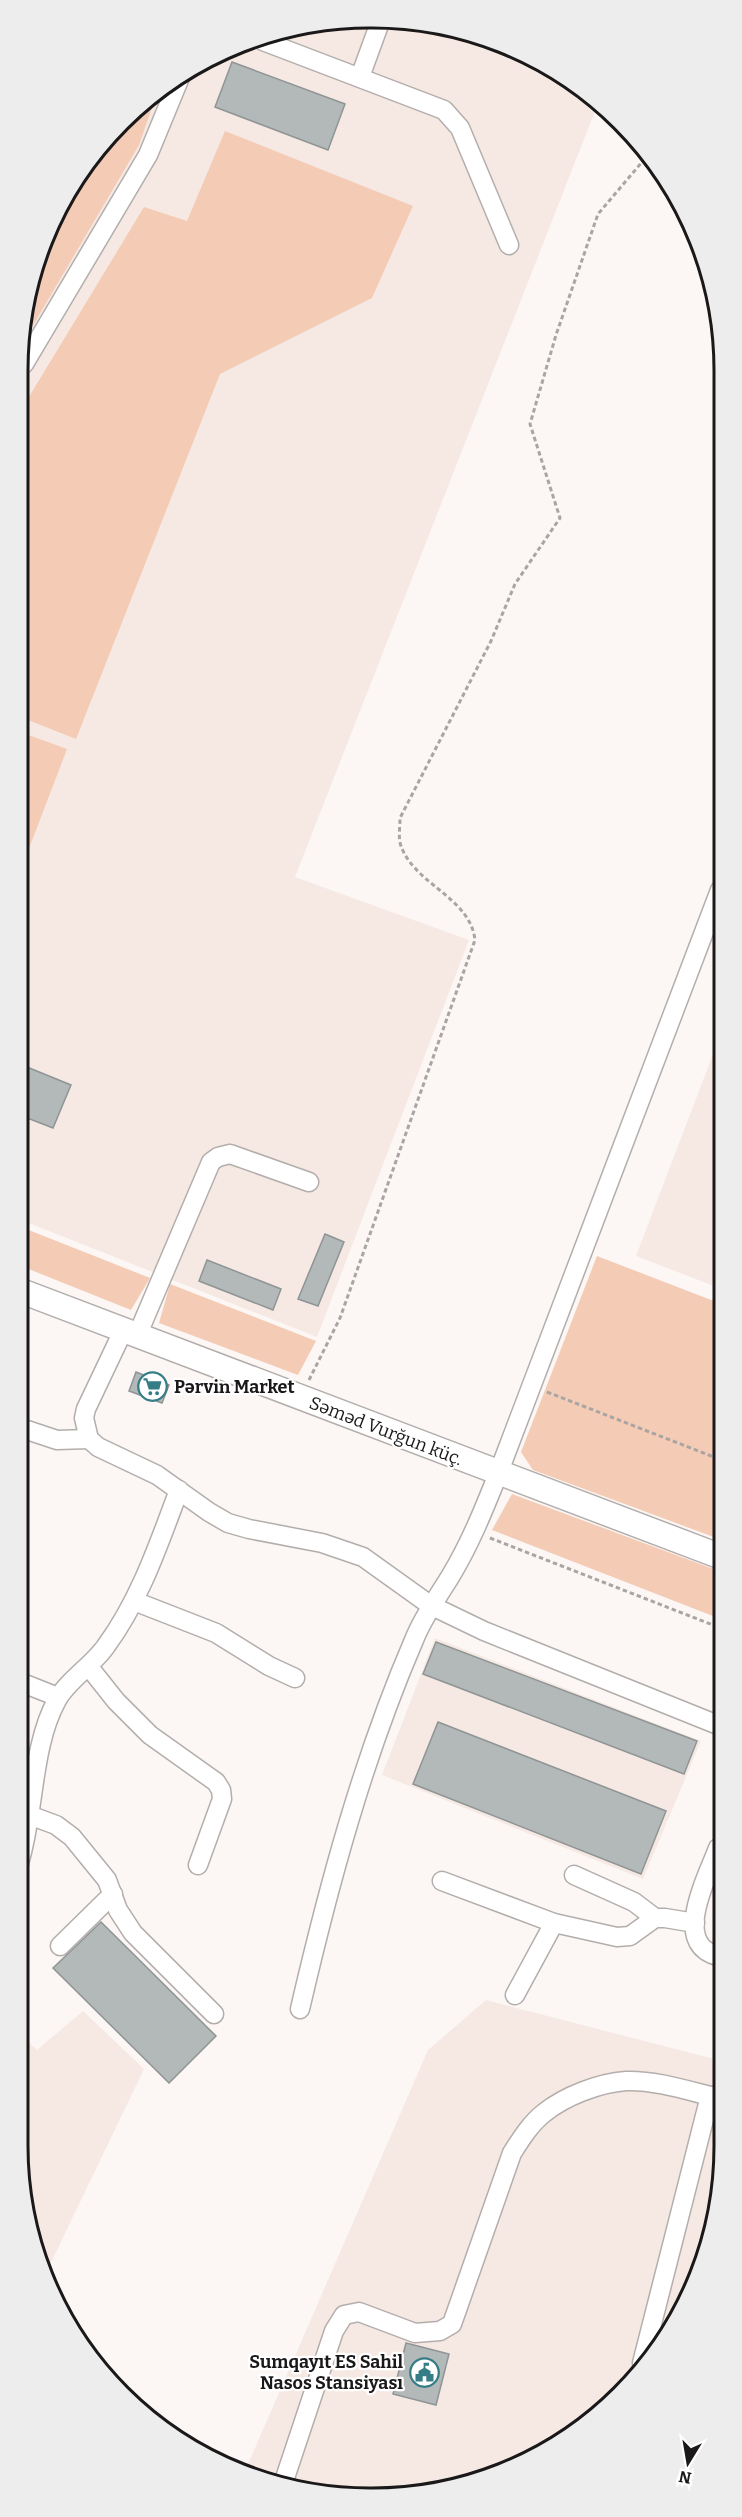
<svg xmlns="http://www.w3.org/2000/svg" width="742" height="2517" viewBox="0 0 742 2517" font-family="Bitter,serif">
  <rect width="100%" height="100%" fill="#fcf7f5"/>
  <g fill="#f6e9e3">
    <polygon points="302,25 440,25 547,65 597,106 295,877 469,940 317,1337 21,1220 25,302 77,175 175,78"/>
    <polygon points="720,1036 719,1288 636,1256"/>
    <polygon points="435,1638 701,1741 643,1879 382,1775"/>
    <polygon points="486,2000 718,2060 717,2215 677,2323 586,2426 463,2487 348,2498 245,2471 428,2050"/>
    <polygon points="83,2011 144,2069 44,2277 18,2146 18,2033 37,2050"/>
  </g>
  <g fill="#f4cbb5">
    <polygon points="156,96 139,145 25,339 25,302 77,175"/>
    <polygon points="225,131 413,206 372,298 220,374 76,739 23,718 24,405 144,207 187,221"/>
    <polygon points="23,733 67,749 23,864"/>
    <polygon points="21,1227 150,1278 131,1310 21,1266"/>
    <polygon points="597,1256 719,1303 719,1539 533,1470 521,1452"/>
    <polygon points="170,1284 316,1341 298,1375 159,1323"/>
    <polygon points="512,1494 719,1571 718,1618 492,1530"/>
  </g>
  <g fill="#b3b9b9" stroke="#8f9495" stroke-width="1.5">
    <polygon points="232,62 345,104 328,150 215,107"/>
    <polygon points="22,1065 71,1085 53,1128 22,1116"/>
    <polygon points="325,1234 344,1242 318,1306 298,1299"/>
    <polygon points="207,1260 281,1289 273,1310 199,1281"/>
    <polygon points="136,1372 169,1385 162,1403 129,1391"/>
    <polygon points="436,1642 697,1741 684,1774 423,1674"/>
    <polygon points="438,1722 666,1811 641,1874 413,1784"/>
    <polygon points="101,1922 216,2036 169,2083 53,1968"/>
    <polygon points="406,2343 449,2354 436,2405 393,2394"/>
  </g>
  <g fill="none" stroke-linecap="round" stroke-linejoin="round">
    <defs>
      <g id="minor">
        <polyline points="263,41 444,110 460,128 509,245"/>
        <polyline points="360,77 379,25"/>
        <polyline points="24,364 148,155 181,75"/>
        <polyline points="123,1331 86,1409 84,1418 89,1439 98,1447 157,1475 209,1512 228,1523 249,1529 322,1543 363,1557 430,1605 484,1631 718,1725"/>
        <polyline points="137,1336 211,1162 218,1157 230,1154 309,1182"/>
        <polyline points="21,1428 57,1440 89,1439"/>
        <polyline points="134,1601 216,1633 269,1666 295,1678"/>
        <polyline points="89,1667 116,1701 150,1735 216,1782 221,1790 222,1799 198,1865"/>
        <polyline points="20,1682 58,1697"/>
        <polyline points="29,1815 56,1825 72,1837 107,1880 118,1910 133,1933 214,2014"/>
        <path d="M19 1863C35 1812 31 1747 57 1700 66 1682 94 1664 106 1646 140 1600 159 1543 179 1490"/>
        <polyline points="574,1875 634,1902 655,1918"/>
        <polyline points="442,1881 554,1923"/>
        <polyline points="60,1946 113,1894"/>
        <path d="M718 1956C671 1944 707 1878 718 1848"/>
        <polyline points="515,1995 554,1923 617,1937 630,1936 655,1918 665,1918 695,1923"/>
        <path d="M300 2009C329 1884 363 1758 414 1640 423 1617 437 1598 450 1577 470 1544 484 1509 498 1474L720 890"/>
        <polyline points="642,2363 710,2096"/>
        <path d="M284 2481 334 2331 344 2315 359 2312 415 2333 440 2331 452 2324 512 2153C521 2139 531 2123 544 2113 565 2096 599 2083 626 2081 656 2080 689 2091 718 2098"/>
      </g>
      <polyline id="major" points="21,1291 719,1556"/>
    </defs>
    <use href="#minor" stroke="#b3aeac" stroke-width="21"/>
    <use href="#major" stroke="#b3aeac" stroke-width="27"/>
    <g stroke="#a9a5a3" stroke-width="3" stroke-dasharray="4.5 3" stroke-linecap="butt">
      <path d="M309 1380 340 1318 475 940C470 897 415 885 401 846 398 838 400 827 400 818L491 641 515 584 560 518 530 424 556 335 598 214 648 155"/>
      <polyline points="547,1392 719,1459"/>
      <polyline points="490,1538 718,1627"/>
    </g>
    <use href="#minor" stroke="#fff" stroke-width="18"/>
    <use href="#major" stroke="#fff" stroke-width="24"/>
  </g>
  <defs>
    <symbol id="supermarket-ring" viewBox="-11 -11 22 22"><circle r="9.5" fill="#fff" stroke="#367e86" stroke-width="1.5"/><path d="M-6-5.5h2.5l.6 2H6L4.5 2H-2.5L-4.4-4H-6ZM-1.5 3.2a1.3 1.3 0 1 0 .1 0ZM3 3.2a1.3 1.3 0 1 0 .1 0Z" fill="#367e86"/></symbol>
    <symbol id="civic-ring" viewBox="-11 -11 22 22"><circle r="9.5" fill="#fff" stroke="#367e86" stroke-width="1.5"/><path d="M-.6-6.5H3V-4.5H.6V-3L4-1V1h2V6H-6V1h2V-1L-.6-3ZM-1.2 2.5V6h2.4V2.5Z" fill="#367e86"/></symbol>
  </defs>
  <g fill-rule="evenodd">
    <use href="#supermarket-ring" x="136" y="1370" width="33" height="33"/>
    <use href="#civic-ring" x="408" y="2356" width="33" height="33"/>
  </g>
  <g text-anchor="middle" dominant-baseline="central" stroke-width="4.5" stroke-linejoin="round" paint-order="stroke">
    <g font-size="18" font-weight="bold" fill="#1a1818" stroke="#fff" text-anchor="start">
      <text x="174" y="1387">Pərvin Market</text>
      <text x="403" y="2362" text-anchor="end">Sumqayıt ES Sahil<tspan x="403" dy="21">Nasos Stansiyası</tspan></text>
    </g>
    <g font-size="18" fill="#1a1818" stroke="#fff">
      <text transform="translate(386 1431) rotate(21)">Səməd Vurğun küç.</text>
    </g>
  </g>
  <path d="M0 0H742V2517H0ZM370 28H372A342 342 0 0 1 714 370V2146A342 342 0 0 1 372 2488H370A342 342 0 0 1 28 2146V370A342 342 0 0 1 370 28Z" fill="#ededed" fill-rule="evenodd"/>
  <path fill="none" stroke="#1a1818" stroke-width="3" d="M370 28H372A342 342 0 0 1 714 370V2146A342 342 0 0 1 372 2488H370A342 342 0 0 1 28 2146V370A342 342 0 0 1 370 28Z"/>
  <g transform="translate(688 2463) rotate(191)" stroke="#ffffff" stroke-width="4.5" paint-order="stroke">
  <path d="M0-4.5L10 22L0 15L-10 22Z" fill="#1a1818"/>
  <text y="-9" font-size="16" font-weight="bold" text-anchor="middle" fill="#1a1818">N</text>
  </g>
</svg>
